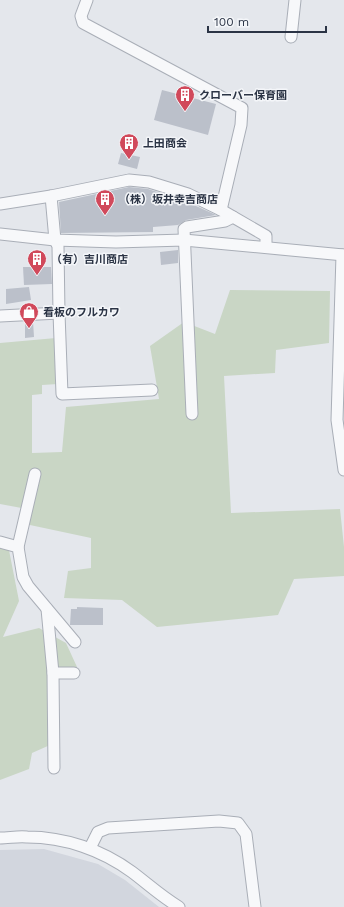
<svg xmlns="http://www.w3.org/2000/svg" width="344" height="907" viewBox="0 0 344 907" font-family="'Work Sans','Noto Sans JP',sans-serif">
  <rect width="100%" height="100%" fill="#e4e7ec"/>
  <polygon fill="#d2d6de" points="44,849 98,864 125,880 159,907 0,907 0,850"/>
  <g fill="#c9d6c5">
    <polygon points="230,290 330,291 329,343 276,350 275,373 224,376 231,513 340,509 344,547 344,576 294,579 278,615 157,627 122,600 64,598 68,571 91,568 91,538 30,525 27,509 0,504 0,343 56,338 58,384 42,385 42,394 32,395 32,453 62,452 66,407 159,399 150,346 184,322 215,334"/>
    <polygon points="0,538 7,540 19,601 3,637 39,628 66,643 77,667 53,674 58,710 59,741 32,753 29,769 0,780"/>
  </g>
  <g fill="#bbc0ca">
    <polygon points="162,90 216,104 208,135 154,120"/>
    <polygon points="121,153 140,157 137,169 118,164"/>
    <polygon points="129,187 148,189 185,201 216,215 186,220 178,225 153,227 153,232 61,233 59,202"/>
    <polygon points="178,250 178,263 161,265 160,252"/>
    <polygon points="23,267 51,267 52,284 24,285"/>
    <polygon points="29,287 31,300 6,304 6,289"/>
    <polygon points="33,321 34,337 25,338 25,322"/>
    <polygon points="77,607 103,608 103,625 70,625 71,609 77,609"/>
  </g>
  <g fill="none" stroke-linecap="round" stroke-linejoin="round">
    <defs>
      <g id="minor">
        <polyline points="87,0 81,16 83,23 242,108 241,125 221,210"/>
        <polyline points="291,37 295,0"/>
        <polyline points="51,196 55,240 58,246 59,313 62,394 152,390"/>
        <polyline points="0,204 51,196 129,180 149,182 188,194 221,210 266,236 266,247"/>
        <polyline points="0,234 55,240 116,242 184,240 344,255"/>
        <polyline points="342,255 337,420 344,470"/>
        <polyline points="0,316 59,313"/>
        <polyline points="192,414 184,229 187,227 225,221 233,217"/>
        <polyline points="0,542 18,547 23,577 28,586 75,642"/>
        <polyline points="18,547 35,474"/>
        <polyline points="47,609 53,673 54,768"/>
        <polyline points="53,673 74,673"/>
        <path d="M0 838C9 838 18 836 27 837 65 837 102 850 132 872 148 884 162 897 179 907"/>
        <polyline points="90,848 98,832 108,828 219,821 238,823 246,834 255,907"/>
      </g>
    </defs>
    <use href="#minor" stroke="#a9aeb7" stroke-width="13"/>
    <use href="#minor" stroke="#f7f8fa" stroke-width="11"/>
  </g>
  <defs>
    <symbol id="building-pin" viewBox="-11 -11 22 30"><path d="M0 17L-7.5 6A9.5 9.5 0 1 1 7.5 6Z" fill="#d1495b" stroke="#f4f6f9"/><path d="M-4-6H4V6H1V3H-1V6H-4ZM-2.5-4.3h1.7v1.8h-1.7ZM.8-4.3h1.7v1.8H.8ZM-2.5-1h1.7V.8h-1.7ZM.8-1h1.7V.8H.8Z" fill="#fff"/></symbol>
    <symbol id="shop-pin" viewBox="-11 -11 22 30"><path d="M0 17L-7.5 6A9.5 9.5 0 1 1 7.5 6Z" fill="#d1495b" stroke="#f4f6f9"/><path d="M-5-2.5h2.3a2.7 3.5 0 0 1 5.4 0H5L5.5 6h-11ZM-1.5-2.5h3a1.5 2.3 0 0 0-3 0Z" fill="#fff"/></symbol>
  </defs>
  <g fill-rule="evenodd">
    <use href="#building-pin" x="174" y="84" width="22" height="30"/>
    <use href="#building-pin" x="118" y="132" width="22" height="30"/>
    <use href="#building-pin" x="94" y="188" width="22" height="30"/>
    <use href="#building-pin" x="26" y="248" width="22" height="30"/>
    <use href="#shop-pin" x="18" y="301" width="22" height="30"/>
  </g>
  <g text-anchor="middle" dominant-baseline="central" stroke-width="3" stroke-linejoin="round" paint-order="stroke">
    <g font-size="11" font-weight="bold" fill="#2b3445" stroke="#f4f6f9" text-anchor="start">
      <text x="199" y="95">クローバー保育園</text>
      <text x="143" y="143">上田商会</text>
      <text x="119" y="199">（株）坂井幸吉商店</text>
      <text x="51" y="259">（有）吉川商店</text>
      <text x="43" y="312">看板のフルカワ</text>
    </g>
  </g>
  <path d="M208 26v6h118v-6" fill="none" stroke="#2b3445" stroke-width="2"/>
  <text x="214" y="26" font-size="12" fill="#2b3445" stroke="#f4f6f9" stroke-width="3" paint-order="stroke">100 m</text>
</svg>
